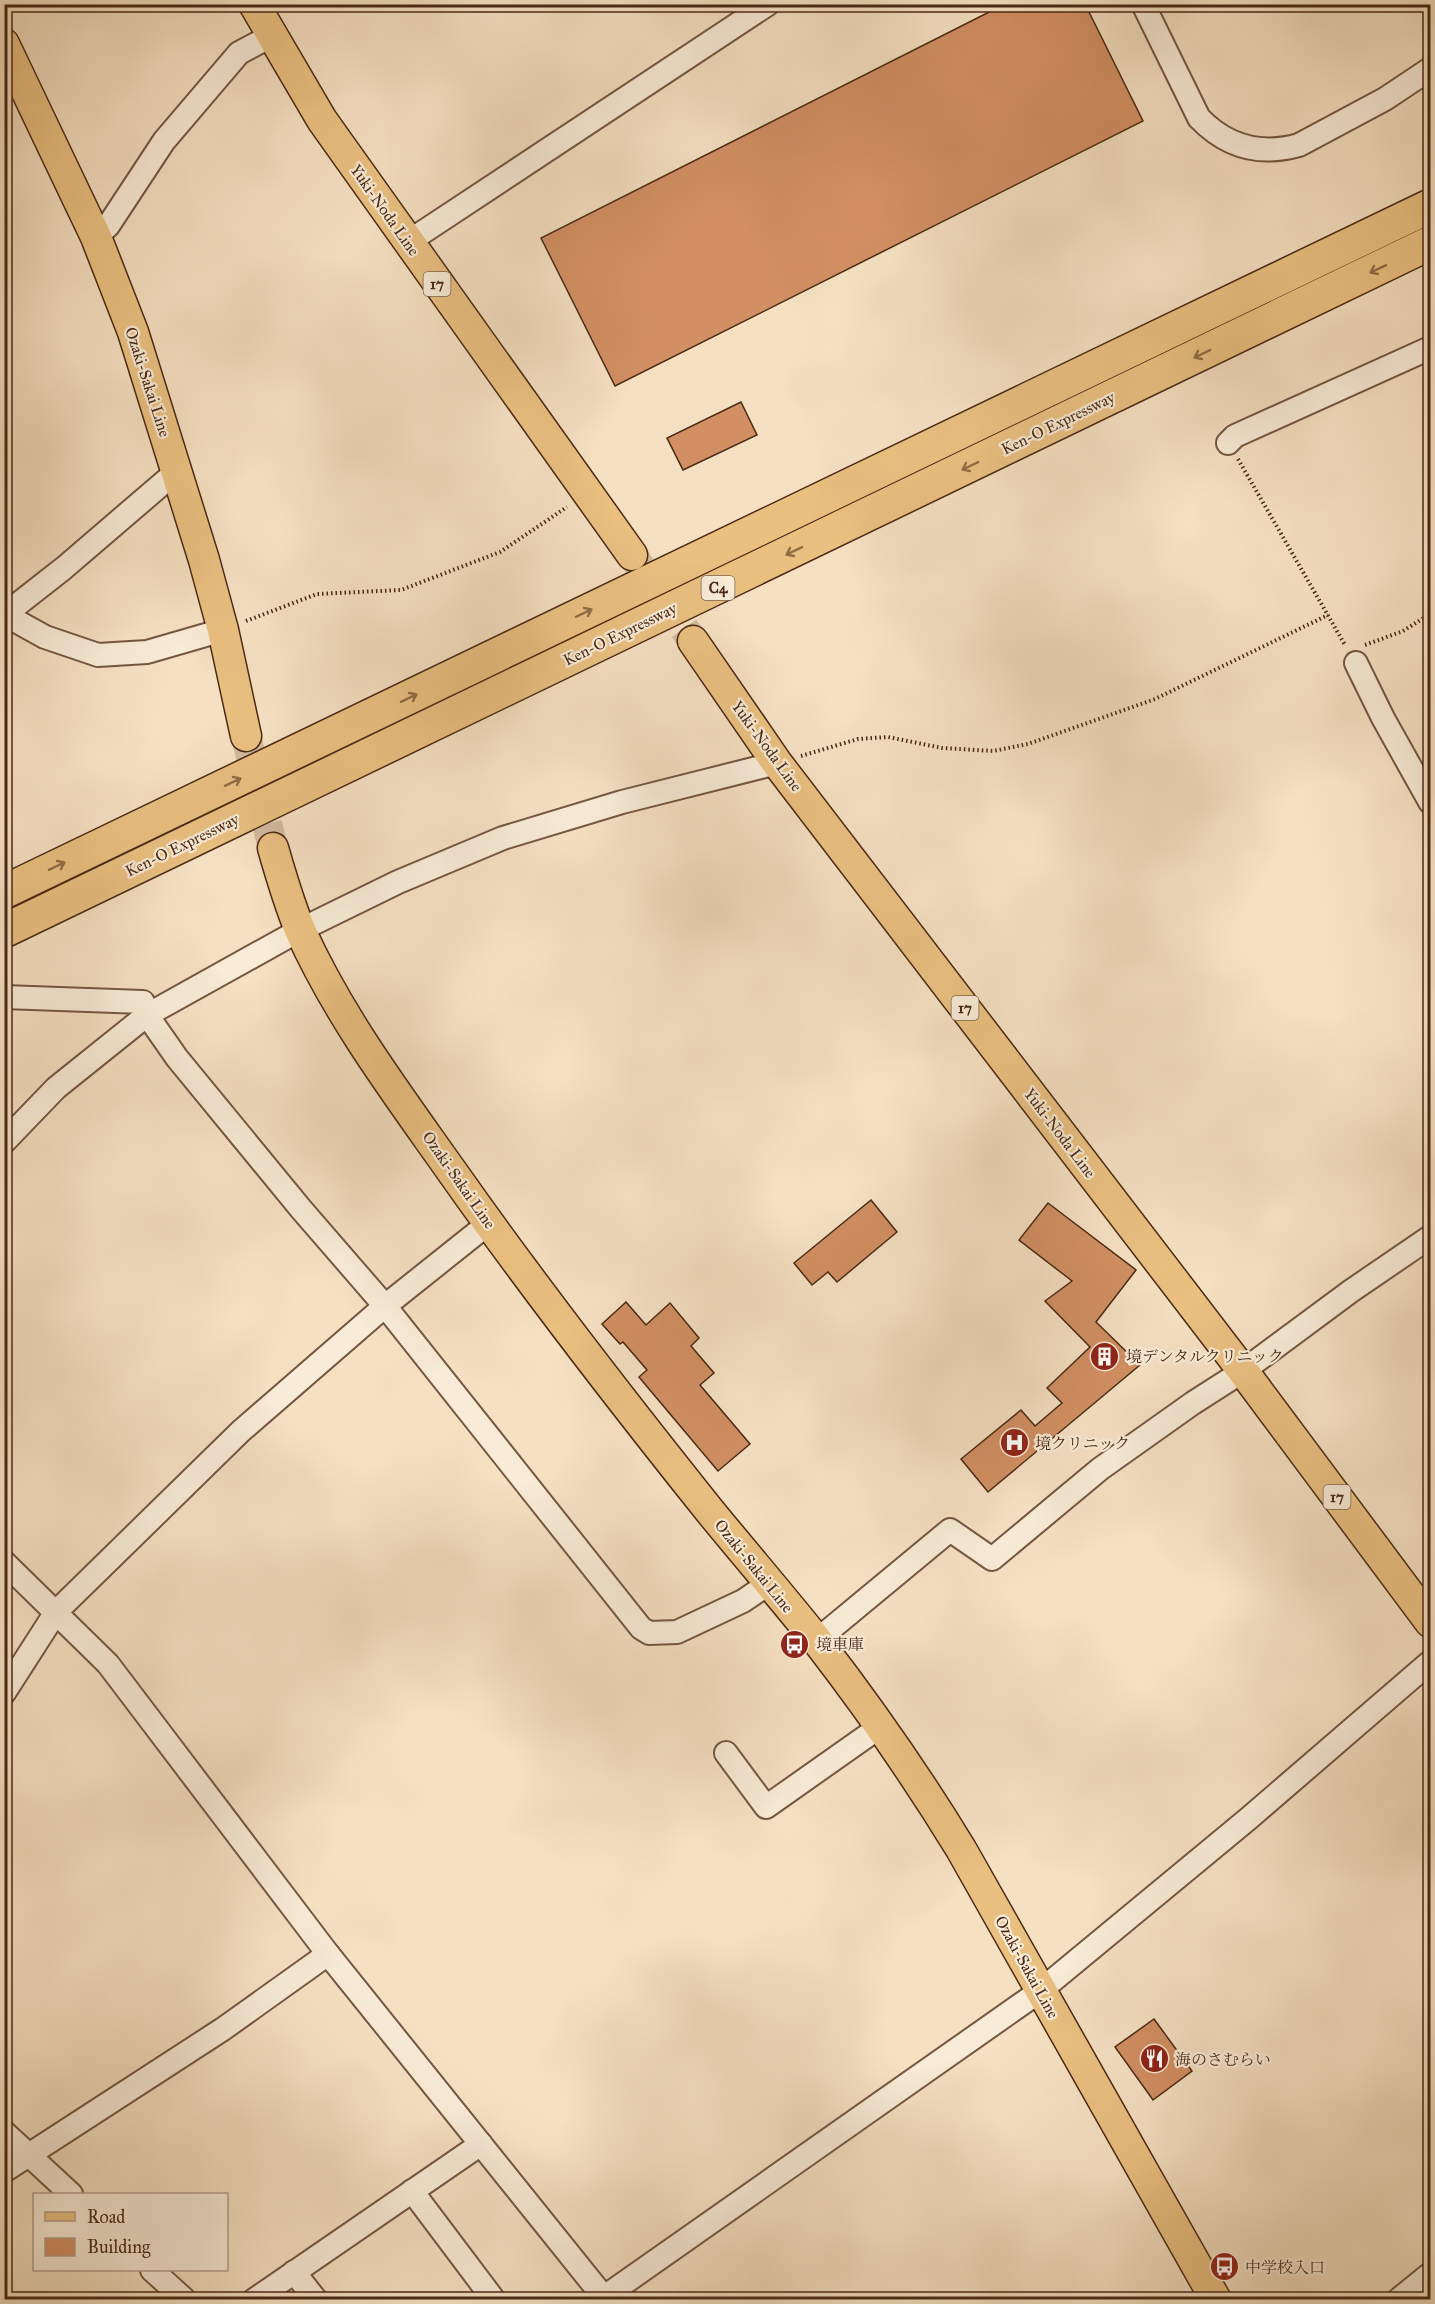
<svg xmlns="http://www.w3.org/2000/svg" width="1435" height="2304" viewBox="0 0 1435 2304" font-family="'IM FELL Great Primer','Noto Serif JP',serif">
  <rect width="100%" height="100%" fill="#f5e0c2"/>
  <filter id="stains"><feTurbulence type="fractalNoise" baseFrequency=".00333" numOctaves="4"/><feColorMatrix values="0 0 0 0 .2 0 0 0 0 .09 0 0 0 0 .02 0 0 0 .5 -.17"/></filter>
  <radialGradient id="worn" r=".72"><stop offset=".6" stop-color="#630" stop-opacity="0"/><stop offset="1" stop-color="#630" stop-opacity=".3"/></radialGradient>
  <g fill="#d18f63" stroke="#492914" stroke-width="1.5">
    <polygon points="1005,4 1085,4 1143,121 615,386 541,238"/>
    <polygon points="741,402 757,435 683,470 667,438"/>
    <polygon points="871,1200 897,1232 837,1282 828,1272 812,1285 794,1263"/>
    <polygon points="1048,1203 1136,1270 1096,1322 1140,1365 988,1492 961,1459 1021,1410 1035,1426 1062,1403 1047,1388 1090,1347 1045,1301 1072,1281 1019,1240"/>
    <polygon points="626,1302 646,1325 670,1303 699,1338 691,1346 714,1373 700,1385 750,1444 718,1471 639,1377 647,1370 623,1342 620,1344 602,1324"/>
    <polygon points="1154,2019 1192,2071 1153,2100 1115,2047"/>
  </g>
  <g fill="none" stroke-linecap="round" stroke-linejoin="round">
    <g stroke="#d3bb9f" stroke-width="30" stroke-dasharray="30 15" stroke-linecap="butt">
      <polyline points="632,555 693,641"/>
      <polyline points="246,736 273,848"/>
    </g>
    <defs>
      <g id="minor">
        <path d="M1143 4 1199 118C1227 147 1260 156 1299 145L1385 99 1430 69"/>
        <polyline points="96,237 108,226 164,141 239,53 271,36"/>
        <polyline points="408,242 768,4"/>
        <polyline points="1228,443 1235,436 1430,348"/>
        <polyline points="4,615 64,568 177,471"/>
        <polyline points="5,615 45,637 98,655 147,652 223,630"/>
        <polyline points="1356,663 1383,718 1430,802"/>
        <polyline points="4,997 143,1002 147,1015 177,1058 301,1209 385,1306 641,1628 649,1633 677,1632 743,1601 768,1584"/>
        <polyline points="4,1142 56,1088 147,1015 300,930 398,882 503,838 622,802 777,763"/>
        <polyline points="4,1562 108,1664 328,1954 606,2300"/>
        <polyline points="816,1641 950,1530 992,1559 1100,1469 1193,1403 1243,1371 1351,1291 1430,1237"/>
        <polyline points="4,1693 56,1612 241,1431 385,1306 489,1223"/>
        <polyline points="726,1753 766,1807 881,1726"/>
        <polyline points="4,2132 71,2194"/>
        <polyline points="4,2171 223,2029 328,1954"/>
        <polyline points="412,2191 494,2300"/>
        <polyline points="152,2270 185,2300"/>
        <polyline points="294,2272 316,2300"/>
        <polyline points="254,2300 481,2144"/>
        <polyline points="600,2300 1040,1991 1248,1819 1430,1662"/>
        <polyline points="1398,2300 1430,2274"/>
      </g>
      <g id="major">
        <polyline points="254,4 322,120 632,555"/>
        <polyline points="4,44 96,237 133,332 204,560 223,630 246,736"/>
        <polyline points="693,641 777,763 1243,1371 1430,1622"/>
        <path d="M273 848C281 876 289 903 300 930 339 1017 398 1095 453 1173 534 1288 621 1400 709 1510 745 1554 782 1597 818 1642 869 1708 917 1777 961 1849L1216 2300"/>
      </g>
      <g id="highway">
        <polyline points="4,892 1430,206"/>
        <polyline points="4,931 1430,243"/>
      </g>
    </defs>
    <use href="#minor" stroke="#745740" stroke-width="26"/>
    <use href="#major" stroke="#492914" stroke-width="33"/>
    <use href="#highway" stroke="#492914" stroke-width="36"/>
    <g stroke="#492914" stroke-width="4" stroke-dasharray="1.5 3" stroke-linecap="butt">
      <polyline points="1238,459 1345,645"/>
      <polyline points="246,621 317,594 401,590 500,552 567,507"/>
      <polyline points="1365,645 1403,631 1430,614"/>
      <polyline points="801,756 858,739 888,737 942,748 993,751 1028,744 1155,699 1328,615"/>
    </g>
    <use href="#minor" stroke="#f8ebd7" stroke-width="22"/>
    <use href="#major" stroke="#eac081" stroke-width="30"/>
    <use href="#highway" stroke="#eac081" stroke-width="33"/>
  </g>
  <defs><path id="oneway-shaft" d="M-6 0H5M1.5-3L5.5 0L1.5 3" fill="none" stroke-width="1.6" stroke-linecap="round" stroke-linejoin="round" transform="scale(1.5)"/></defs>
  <g stroke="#916d45">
    <use href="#oneway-shaft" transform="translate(1378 269) rotate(154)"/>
    <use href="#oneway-shaft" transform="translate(1202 354) rotate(154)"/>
    <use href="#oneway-shaft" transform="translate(970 466) rotate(154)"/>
    <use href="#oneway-shaft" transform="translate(794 551) rotate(154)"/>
    <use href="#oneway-shaft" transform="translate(584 613) rotate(-26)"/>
    <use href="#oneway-shaft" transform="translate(409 698) rotate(-26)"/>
    <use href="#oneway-shaft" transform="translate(233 782) rotate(-26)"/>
    <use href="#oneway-shaft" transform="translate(57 866) rotate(-26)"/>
  </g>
  <defs>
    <symbol id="building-disc" viewBox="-11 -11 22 22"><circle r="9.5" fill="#8f2418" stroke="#f8ebd7"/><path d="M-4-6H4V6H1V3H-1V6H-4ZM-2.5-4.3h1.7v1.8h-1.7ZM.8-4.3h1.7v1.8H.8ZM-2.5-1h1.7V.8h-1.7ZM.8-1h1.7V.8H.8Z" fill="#fff"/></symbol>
    <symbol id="hospital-disc" viewBox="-11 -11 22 22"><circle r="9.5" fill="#8f2418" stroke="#f8ebd7"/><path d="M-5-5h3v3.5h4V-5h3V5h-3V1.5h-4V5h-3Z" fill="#fff"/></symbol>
    <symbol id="bus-disc" viewBox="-11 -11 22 22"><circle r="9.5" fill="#8f2418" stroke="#f8ebd7"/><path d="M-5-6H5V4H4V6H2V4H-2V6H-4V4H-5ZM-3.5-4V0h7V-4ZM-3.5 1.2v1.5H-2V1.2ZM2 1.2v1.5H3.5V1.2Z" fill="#fff"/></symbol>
    <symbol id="restaurant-disc" viewBox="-11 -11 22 22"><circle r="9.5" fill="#8f2418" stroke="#f8ebd7"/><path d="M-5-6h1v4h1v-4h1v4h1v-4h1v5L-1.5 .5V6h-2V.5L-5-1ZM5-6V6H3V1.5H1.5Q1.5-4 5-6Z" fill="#fff"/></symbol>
  </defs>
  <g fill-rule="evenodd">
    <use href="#building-disc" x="1088" y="1340" width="33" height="33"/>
    <use href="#hospital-disc" x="998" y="1426" width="33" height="33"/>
    <use href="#bus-disc" x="778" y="1628" width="33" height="33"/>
    <use href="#restaurant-disc" x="1138" y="2042" width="33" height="33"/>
    <use href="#bus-disc" x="1208" y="2250" width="33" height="33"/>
  </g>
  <g text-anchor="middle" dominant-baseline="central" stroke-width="4.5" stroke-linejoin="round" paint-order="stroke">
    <g fill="#f8ebd7" stroke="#7e634e" stroke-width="1.5">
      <rect x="423.5" y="272" width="27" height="24" rx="4.5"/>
      <rect x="701.5" y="576" width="33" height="24" rx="4.5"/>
      <rect x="951.5" y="996" width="27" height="24" rx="4.5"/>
      <rect x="1323.5" y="1485" width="27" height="24" rx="4.5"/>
    </g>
    <g font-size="15" font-weight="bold" fill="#492914">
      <text x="437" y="284">17</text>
      <text x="718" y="588">C4</text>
      <text x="965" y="1008">17</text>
      <text x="1337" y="1497">17</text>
    </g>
    <g font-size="16" fill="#492914" stroke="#f8ebd7">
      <text transform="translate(385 210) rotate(55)">Yuki-Noda Line</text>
      <text transform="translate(148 382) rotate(72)">Ozaki-Sakai Line</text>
      <text transform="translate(1058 423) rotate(-26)">Ken-O Expressway</text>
      <text transform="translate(620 634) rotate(-26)">Ken-O Expressway</text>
      <text transform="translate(767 746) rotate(54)">Yuki-Noda Line</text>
      <text transform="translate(182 845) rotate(-26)">Ken-O Expressway</text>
      <text transform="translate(1060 1133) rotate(53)">Yuki-Noda Line</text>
      <text transform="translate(459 1180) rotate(55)">Ozaki-Sakai Line</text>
      <text transform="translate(754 1566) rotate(51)">Ozaki-Sakai Line</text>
      <text transform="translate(1027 1967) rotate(61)">Ozaki-Sakai Line</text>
    </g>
    <g font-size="16" fill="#492914" stroke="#f8ebd7" text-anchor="start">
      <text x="1126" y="1356">境デンタルクリニック</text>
      <text x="1035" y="1443">境クリニック</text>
      <text x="816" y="1644">境車庫</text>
      <text x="1175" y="2059">海のさむらい</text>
      <text x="1245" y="2267">中学校入口</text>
    </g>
  </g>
  <rect width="1435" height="2304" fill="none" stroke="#f5e0c2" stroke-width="24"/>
  <rect x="6" y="6" width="1423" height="2292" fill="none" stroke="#492914" stroke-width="3"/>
  <rect x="12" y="12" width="1411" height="2280" fill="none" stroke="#492914" stroke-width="1.5"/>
  <rect x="33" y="2193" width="195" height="78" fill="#f8ebd7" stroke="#b29d89" stroke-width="1.5"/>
  <rect x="45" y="2212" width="30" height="9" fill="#eac081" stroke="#b29d89" stroke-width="1.5"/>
  <text x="87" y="2223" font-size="18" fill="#492914">Road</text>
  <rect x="45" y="2238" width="30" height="18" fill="#d18f63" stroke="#b29d89" stroke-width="1.5"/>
  <text x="87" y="2253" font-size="18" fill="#492914">Building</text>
  <rect width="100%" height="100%" filter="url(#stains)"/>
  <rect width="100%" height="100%" fill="url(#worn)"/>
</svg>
